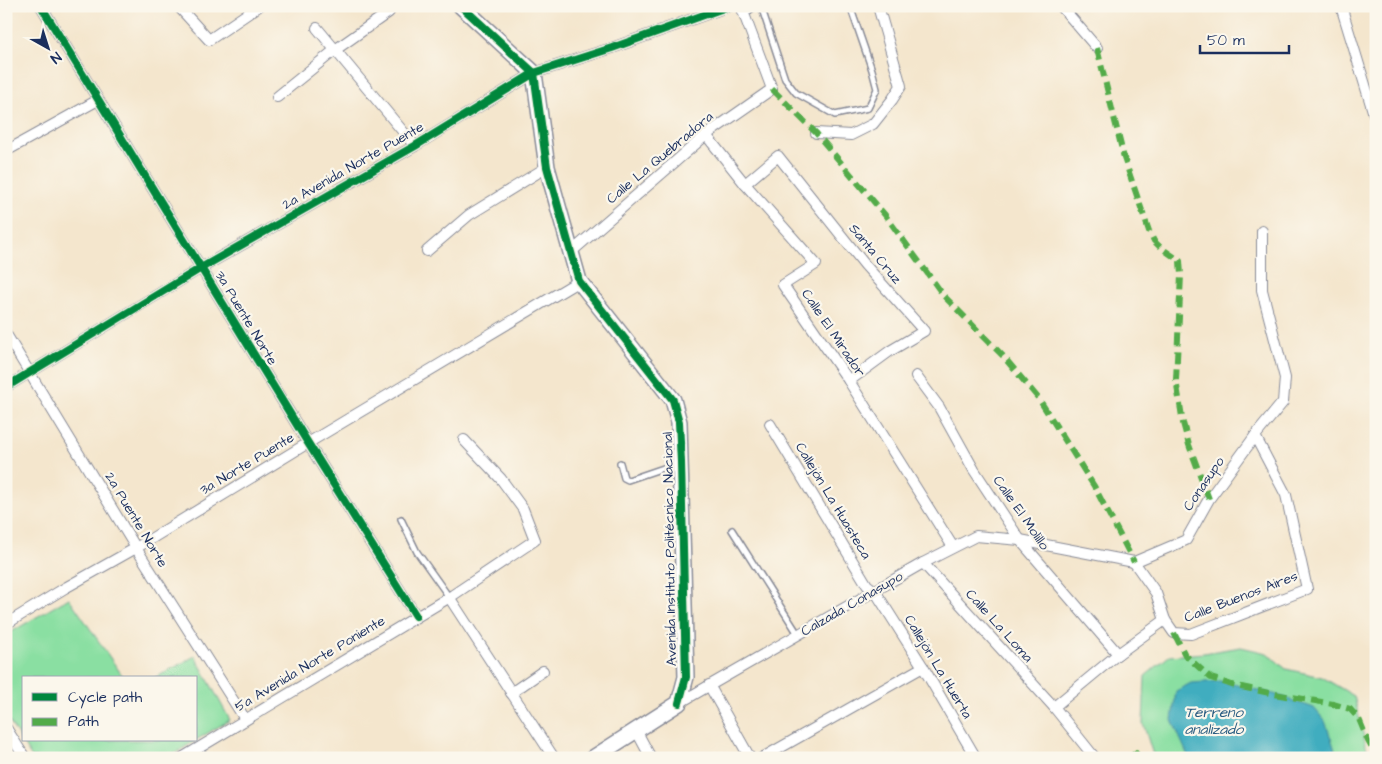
<svg xmlns="http://www.w3.org/2000/svg" width="1382" height="764" viewBox="0 0 1382 764" font-family="'Architects Daughter',sans-serif">
  <rect width="100%" height="100%" fill="#fbf7ec"/>
  <filter id="ink" filterUnits="userSpaceOnUse"><feTurbulence type="fractalNoise" baseFrequency=".02" numOctaves="2"/><feDisplacementMap in="SourceGraphic" scale="10" xChannelSelector="R" yChannelSelector="G"/><feConvolveMatrix kernelMatrix="1 2 1 2 8 2 1 2 1" color-interpolation-filters="sRGB"/></filter>
  <filter id="wash" filterUnits="userSpaceOnUse"><feTurbulence type="fractalNoise" baseFrequency=".0096" numOctaves="4" result="noise"/><feDisplacementMap in="SourceGraphic" scale="20" xChannelSelector="R" yChannelSelector="G"/><feGaussianBlur stdDeviation="1.12" result="paint"/><feColorMatrix in="noise" values="0 0 0 0 0 0 0 0 0 0 0 0 0 0 0 0 0 1.4 0 .05"/><feComposite in="paint" operator="in"/></filter>
  <g filter="url(#wash)">
    <rect width="100%" height="100%" fill="#f4e6cd"/>
    <g fill="#8adfa2" stroke="#528780">
      <polygon points="69,598 124,678 24,678 24,740 196,740 168,758 32,758 6,716 6,635"/>
      <polygon points="1241,647 1267,653 1286,669 1322,677 1354,696 1369,758 1154,758 1143,723 1145,676 1169,656 1204,653"/>
      <polygon points="195,656 230,720 196,740 196,678 155,678"/>
    </g>
    <polygon fill="#41adbf" stroke="#2e6e8e" points="1220,681 1274,694 1314,708 1325,721 1336,753 1323,758 1189,758 1172,720 1176,691 1191,683"/>
  </g>
  <g filter="url(#ink)">
    <g fill="none" stroke-linecap="round" stroke-linejoin="round">
      <defs>
        <g id="lane">
          <polyline points="761,6 785,79 796,93 835,115 868,108 877,89 872,70 850,6"/>
          <polyline points="744,15 755,6"/>
          <polyline points="620,463 624,478 628,480 678,463"/>
          <polyline points="401,519 417,552 449,597"/>
          <polyline points="732,530 798,634"/>
        </g>
        <g id="street">
          <polyline points="41,6 308,443 416,616"/>
          <polyline points="178,6 209,40 259,6"/>
          <polyline points="1061,6 1097,48"/>
          <polyline points="1341,6 1376,121"/>
          <polyline points="317,28 415,146"/>
          <polyline points="277,97 335,50 389,12"/>
          <polyline points="816,133 851,135 873,124 892,100 901,86 878,6"/>
          <polyline points="706,135 745,184 816,264 783,285 849,381 953,547"/>
          <polyline points="6,151 98,100"/>
          <polyline points="745,184 778,156 865,265 924,331 890,351 849,381"/>
          <polyline points="427,251 469,215 547,167"/>
          <polyline points="570,253 706,135 772,89 741,6"/>
          <polyline points="6,334 136,548 245,719"/>
          <polyline points="916,376 939,407 974,470 1020,540 1118,654"/>
          <polyline points="6,387 201,268 415,146 534,73 612,48 729,6"/>
          <polyline points="770,424 867,585 875,591 923,667 976,758"/>
          <polyline points="1134,562 1186,540 1209,499 1255,436 1283,402 1285,378 1262,290 1262,231"/>
          <polyline points="1134,562 1156,593 1165,620 1174,633 1191,634 1307,589 1286,495 1255,436"/>
          <polyline points="923,563 1054,707 1095,758"/>
          <polyline points="449,597 554,758"/>
          <polyline points="6,624 65,588 136,548 308,443 579,281"/>
          <polyline points="709,685 750,758"/>
          <polyline points="511,693 543,671"/>
          <polyline points="679,703 923,563 976,536 1020,540 1134,562"/>
          <polyline points="1054,707 1118,654 1165,620"/>
          <polyline points="6,728 25,758"/>
          <polyline points="636,730 651,758"/>
          <polyline points="182,758 453,595 535,540 523,509 501,479 464,440"/>
          <polyline points="762,758 923,667"/>
        </g>
        <polyline id="secondary" points="461,6 534,73 547,167 579,281 673,400 679,422 686,677 679,703 593,758"/>
      </defs>
      <use href="#lane" stroke="#888a96" stroke-width="8"/>
      <use href="#street" stroke="#888a96" stroke-width="12"/>
      <use href="#secondary" stroke="#888a96" stroke-width="18"/>
      <use href="#lane" stroke="#fff" stroke-width="5"/>
      <use href="#street" stroke="#fff" stroke-width="10"/>
      <use href="#secondary" stroke="#fff" stroke-width="15"/>
      <g stroke="#52ab49" stroke-width="6" stroke-dasharray="12 6" stroke-linecap="butt">
        <polyline points="1097,48 1124,158 1149,231 1154,241 1160,247 1180,261 1181,275 1176,380 1183,423 1189,445 1209,499"/>
        <polyline points="772,89 816,133 885,215 944,296 1003,356 1039,399 1094,486 1134,562"/>
        <polyline points="1174,633 1185,655 1211,678 1232,685 1274,694 1333,704 1350,709 1359,719 1368,741 1376,755"/>
        <polyline points="1129,758 1138,751"/>
      </g>
      <defs>
        <g id="cycleway">
          <polyline points="41,6 308,443 416,616"/>
          <polyline points="461,6 534,73 547,167 579,281 673,400 679,422 681,462 686,677 679,703"/>
          <polyline points="6,387 201,268 415,146 534,73 612,48 729,6"/>
        </g>
      </defs>
      <use href="#cycleway" stroke="#fbf7ec" stroke-width="11"/>
      <use href="#cycleway" stroke="#00873e" stroke-width="8"/>
    </g>
  </g>
  <g text-anchor="middle" dominant-baseline="central" stroke-width="4.5" stroke-linejoin="round" paint-order="stroke">
    <g font-size="14" fill="#1b2f5e" stroke="#fbf7ec">
      <text transform="translate(660 158) rotate(-40)">Calle La Quebradora</text>
      <text transform="translate(353 166) rotate(-30)">2a Avenida Norte Puente</text>
      <text transform="translate(875 254) rotate(50)">Santa Cruz</text>
      <text transform="translate(246 318) rotate(59)">3a Puente Norte</text>
      <text transform="translate(833 333) rotate(56)">Calle El Mirador</text>
      <text transform="translate(247 464) rotate(-31)">3a Norte Puente</text>
      <text transform="translate(1204 484) rotate(-56)">Conasupo</text>
      <text transform="translate(833 501) rotate(59)">Callejón La Huasteca</text>
      <text transform="translate(1021 513) rotate(55)">Calle El Molillo</text>
      <text transform="translate(136 520) rotate(59)">2a Puente Norte</text>
      <text transform="translate(670 549) rotate(-91)">Avenida Instituto Politécnico Nacional</text>
      <text transform="translate(1241 597) rotate(-21)">Calle Buenos Aires</text>
      <text transform="translate(852 604) rotate(-30)">Calzada Conasupo</text>
      <text transform="translate(999 626) rotate(48)">Calle La Loma</text>
      <text transform="translate(310 664) rotate(-31)">5a Avenida Norte Poniente</text>
      <text transform="translate(938 667) rotate(59)">Callejón La Huerta</text>
    </g>
    <g font-size="15" font-style="italic" fill="#285b80" stroke="#fbf7ec">
      <text x="1214" y="712">Terreno<tspan x="1214" dy="17">analizado</tspan></text>
    </g>
  </g>
  <rect width="1382" height="764" fill="none" stroke="#fbf7ec" stroke-width="25"/>
  <rect x="22" y="676" width="175" height="65" fill="#fbf7ec" stroke="#a1a7b3"/>
  <rect x="32" y="693" width="25" height="8" fill="#00873e" stroke="#a1a7b3"/>
  <text x="68" y="702" font-size="15" fill="#1b2f5e">Cycle path</text>
  <rect x="32" y="718" width="25" height="8" fill="#52ab49" stroke="#a1a7b3"/>
  <text x="68" y="726" font-size="15" fill="#1b2f5e">Path</text>
  <g transform="translate(48 48) rotate(141)" stroke="#fbf7ec" stroke-width="4" paint-order="stroke">
  <path d="M0-4L9 19L0 12L-9 19Z" fill="#1b2f5e"/>
  <text y="-8" font-size="14" font-weight="bold" text-anchor="middle" fill="#1b2f5e">N</text>
  </g>
  <path d="M1200 45v8h89v-8" fill="none" stroke="#1b2f5e" stroke-width="2.5"/>
  <text x="1207" y="45" font-size="15" fill="#1b2f5e" stroke="#fbf7ec" stroke-width="4" paint-order="stroke">50 m</text>
</svg>
